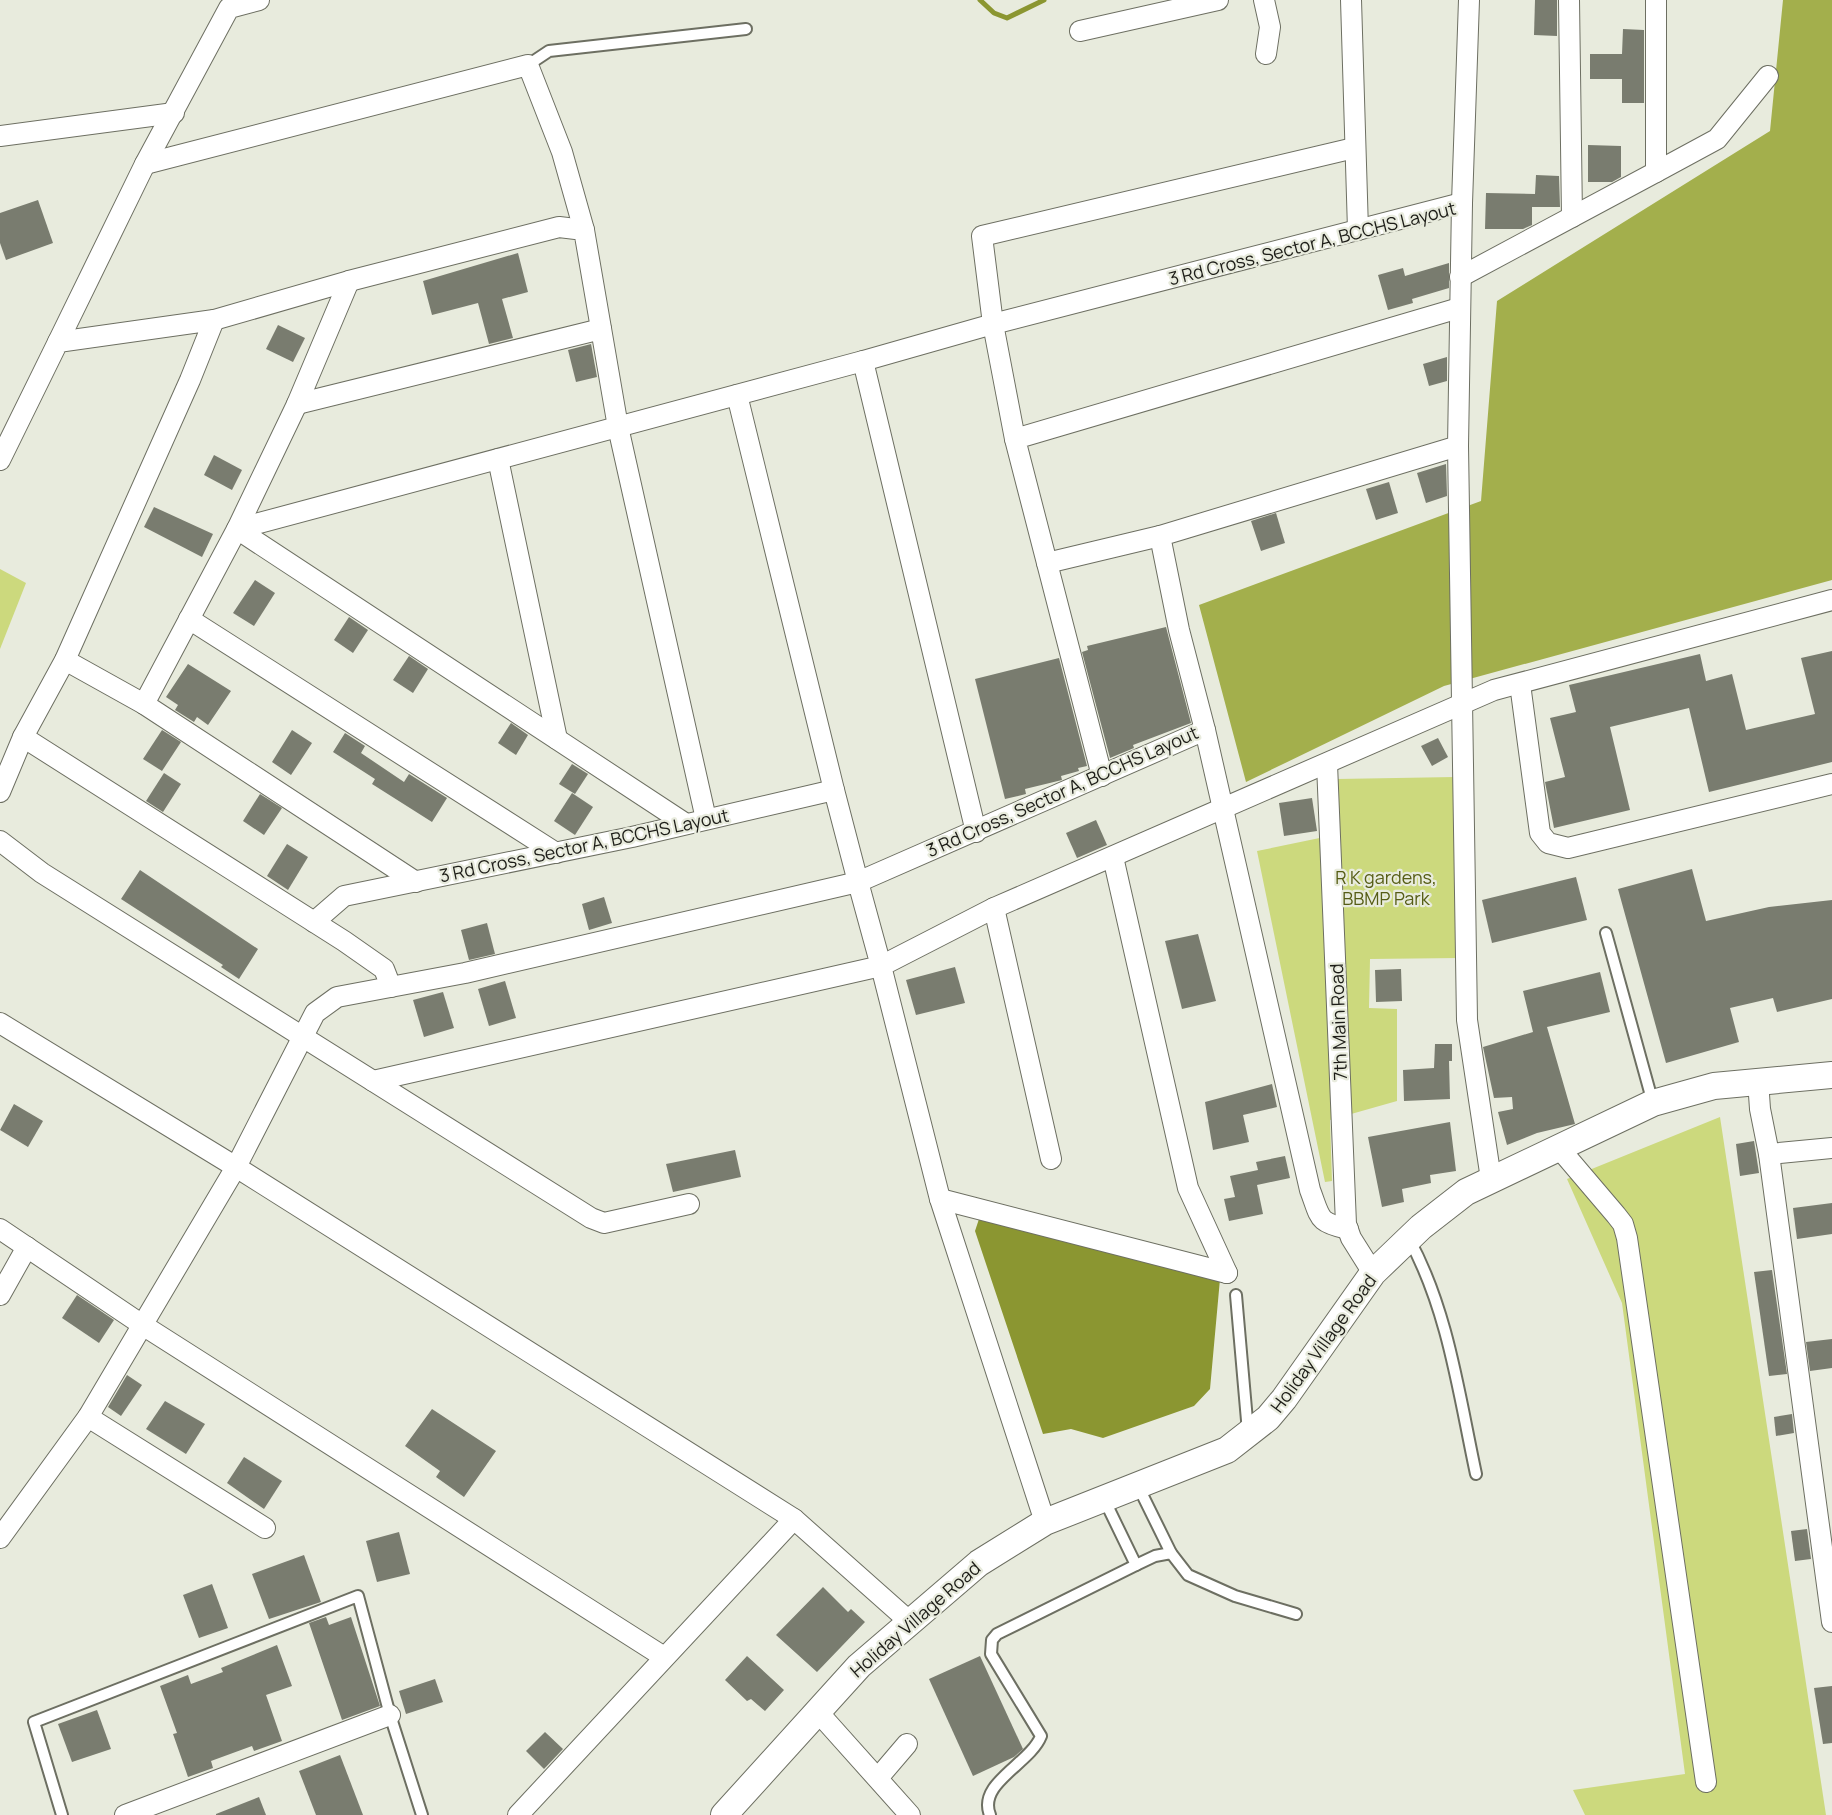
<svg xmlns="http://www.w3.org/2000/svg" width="1832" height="1815" viewBox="0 0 1832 1815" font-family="Manrope,sans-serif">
  <rect width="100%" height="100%" fill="#e8ebdd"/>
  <g fill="#ccd97d">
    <polygon points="0,569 26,583 0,649"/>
    <polygon points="1455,777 1458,958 1370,959 1369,1008 1397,1009 1397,1101 1330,1120 1332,1181 1325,1182 1257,851 1339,834 1337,779"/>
    <polygon points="1720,1117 1826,1815 1585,1815 1573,1790 1685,1774 1622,1303 1567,1179"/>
  </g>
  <polygon fill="#a3af4c" points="1783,0 1832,0 1832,580 1444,686 1246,782 1199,605 1481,501 1497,301 1770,131"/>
  <polygon fill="#8b9631" points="981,1213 1220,1279 1210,1389 1194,1406 1103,1438 1071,1429 1043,1434 975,1231"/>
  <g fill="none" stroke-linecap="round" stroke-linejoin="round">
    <polyline stroke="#8b9631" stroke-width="5" points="980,0 994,13 1007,18 1044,0"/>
  </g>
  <g fill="#797c6f">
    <polygon points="1535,0 1557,0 1557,36 1534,35"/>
    <polygon points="1623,29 1644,30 1644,103 1622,103 1622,79 1590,79 1590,54 1622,54"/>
    <polygon points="1588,145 1621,146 1621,177 1612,182 1588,182"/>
    <polygon points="1536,175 1559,176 1560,207 1532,207 1532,225 1523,229 1485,229 1486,193 1535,194"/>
    <polygon points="38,200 53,243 6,260 0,243 0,213"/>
    <polygon points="518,253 528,292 502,299 513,338 489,344 478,303 432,315 423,281"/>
    <polygon points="1449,263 1449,288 1412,299 1413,303 1388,310 1378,275 1403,268 1405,276"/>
    <polygon points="278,325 305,338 293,362 266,349"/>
    <polygon points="591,344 597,377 576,382 568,350"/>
    <polygon points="1447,357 1447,381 1429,386 1423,364"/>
    <polygon points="214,455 242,470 232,490 204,475"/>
    <polygon points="1446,464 1447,496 1426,503 1417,473"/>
    <polygon points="1389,482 1398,513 1376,520 1366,489"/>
    <polygon points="154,507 213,534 202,557 144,527"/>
    <polygon points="1276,513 1285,543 1261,551 1251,521"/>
    <polygon points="255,580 275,593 254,626 233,613"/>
    <polygon points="349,617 368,630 353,653 334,640"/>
    <polygon points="1166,627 1191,723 1133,745 1134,748 1110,758 1082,652 1088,650 1087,646"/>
    <polygon points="1832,651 1832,762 1709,792 1689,708 1610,727 1630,810 1554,828 1545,782 1565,777 1550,718 1576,712 1569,685 1700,654 1706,681 1732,674 1746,730 1815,714 1801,658"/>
    <polygon points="409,656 428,669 413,693 393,680"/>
    <polygon points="1059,658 1087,766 1078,768 1079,771 1061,776 1062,780 1025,789 1026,794 1005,799 975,679"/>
    <polygon points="188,664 231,691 208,725 197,717 194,722 175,710 178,705 166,697"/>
    <polygon points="511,723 528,735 516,755 498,743"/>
    <polygon points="162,730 181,742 162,771 143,759"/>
    <polygon points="292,730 312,743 291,775 272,762"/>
    <polygon points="345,733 365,746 361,753 404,782 409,774 447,798 432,822 372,784 375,779 333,752"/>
    <polygon points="1438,738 1448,757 1432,766 1421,746"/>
    <polygon points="572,764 588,774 575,794 559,784"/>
    <polygon points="164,773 181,784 163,812 146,801"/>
    <polygon points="572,793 593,807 575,835 554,821"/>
    <polygon points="260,794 282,808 264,835 243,821"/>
    <polygon points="1312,798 1317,831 1284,836 1279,803"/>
    <polygon points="1096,820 1107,845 1077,858 1066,833"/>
    <polygon points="287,844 308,857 288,890 267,876"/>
    <polygon points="1692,869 1706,921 1769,907 1832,900 1832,999 1777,1012 1773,998 1730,1008 1739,1042 1666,1063 1618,889"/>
    <polygon points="140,870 258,949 239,979 221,967 223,965 121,899"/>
    <polygon points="1576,877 1587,920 1492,943 1482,900"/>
    <polygon points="604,897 612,923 589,930 582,904"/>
    <polygon points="487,923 495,954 469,960 461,930"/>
    <polygon points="1198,934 1216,1001 1182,1009 1165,941"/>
    <polygon points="955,967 965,1003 916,1015 906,980"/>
    <polygon points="1401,969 1402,1001 1376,1002 1375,970"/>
    <polygon points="1600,972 1610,1012 1547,1027 1575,1124 1537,1133 1507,1145 1498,1112 1513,1109 1512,1097 1494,1098 1483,1047 1533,1032 1523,991"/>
    <polygon points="505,981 516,1018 489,1026 478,989"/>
    <polygon points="443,992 454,1028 424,1037 413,1000"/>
    <polygon points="1435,1044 1452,1044 1452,1061 1449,1061 1450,1099 1404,1101 1403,1070 1434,1068"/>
    <polygon points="1272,1084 1277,1107 1243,1115 1249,1142 1213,1150 1205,1102"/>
    <polygon points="14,1104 43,1121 28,1147 0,1130"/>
    <polygon points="1450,1122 1456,1171 1430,1175 1431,1183 1402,1189 1404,1202 1382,1207 1368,1137"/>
    <polygon points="1754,1141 1759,1173 1740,1176 1736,1144"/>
    <polygon points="735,1150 741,1177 673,1192 666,1164"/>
    <polygon points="1285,1156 1290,1178 1257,1185 1263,1214 1229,1221 1224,1199 1235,1197 1230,1176 1258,1170 1256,1162"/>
    <polygon points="1832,1203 1832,1234 1797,1239 1793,1208"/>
    <polygon points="1772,1270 1787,1374 1769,1376 1754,1272"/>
    <polygon points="77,1295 114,1320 99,1343 62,1318"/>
    <polygon points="1832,1339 1832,1368 1810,1371 1806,1342"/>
    <polygon points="127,1375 142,1385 121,1416 108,1407"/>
    <polygon points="165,1401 205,1424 186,1454 146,1429"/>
    <polygon points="432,1409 496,1451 464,1497 436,1477 440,1471 405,1446"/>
    <polygon points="1792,1414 1794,1433 1776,1436 1774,1417"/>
    <polygon points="244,1457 282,1481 264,1509 227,1483"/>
    <polygon points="1807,1529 1811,1559 1795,1561 1791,1531"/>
    <polygon points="399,1532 410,1574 377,1582 366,1541"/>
    <polygon points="304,1555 321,1602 269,1619 252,1574"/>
    <polygon points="212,1584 228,1628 199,1638 183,1595"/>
    <polygon points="823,1587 848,1612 851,1609 865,1622 817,1672 776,1635"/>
    <polygon points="326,1617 329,1625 351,1617 380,1706 342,1720 309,1623"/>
    <polygon points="277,1645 292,1686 266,1695 282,1741 254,1751 252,1746 211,1761 213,1768 188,1777 173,1734 177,1733 160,1686 188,1675 191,1684 223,1672 221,1668"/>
    <polygon points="747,1656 784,1690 765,1711 751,1699 747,1701 725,1680"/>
    <polygon points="980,1656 1023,1749 1014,1757 973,1776 929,1679"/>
    <polygon points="435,1679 443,1702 406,1714 399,1691"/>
    <polygon points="1832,1686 1832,1743 1823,1744 1814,1688"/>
    <polygon points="97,1710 111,1749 72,1762 58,1724"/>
    <polygon points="545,1732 563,1749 544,1769 526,1751"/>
    <polygon points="340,1755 363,1815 316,1815 299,1771"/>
    <polygon points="259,1797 266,1815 216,1815 216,1814"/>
  </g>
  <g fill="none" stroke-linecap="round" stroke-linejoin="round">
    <defs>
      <g id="service">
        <polyline points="528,65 549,51 746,29"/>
        <polyline points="1606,933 1653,1103"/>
        <path d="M1409 1239C1448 1310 1459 1395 1476 1474"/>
        <polyline points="1236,1295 1248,1432"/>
        <polyline points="1138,1486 1171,1553"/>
        <polyline points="1104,1499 1136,1565"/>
        <polyline points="62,1815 34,1722 358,1596 390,1715 422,1815"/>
        <path d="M990 1815C977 1783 1030 1764 1041 1736L991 1654 992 1640 997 1634 1136 1565 1155 1556 1171 1553 1188 1575 1235 1596 1296 1614"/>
      </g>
      <g id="minor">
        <polyline points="1264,0 1270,27 1266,54"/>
        <polyline points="1351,0 1358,230"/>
        <polyline points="1569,0 1572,217"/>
        <polyline points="1080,31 1218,0"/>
        <polyline points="0,136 174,113"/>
        <polyline points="145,164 528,65 562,152 584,230"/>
        <polyline points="1656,172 1717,139 1768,76"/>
        <polyline points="1462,203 1469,0"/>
        <polyline points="1460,277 1656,172 1656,0"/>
        <polyline points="349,281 297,404 237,529 686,824"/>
        <polyline points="214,320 349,281 559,227 584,230 618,427 706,819"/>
        <polyline points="58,342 145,164 229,8 259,0"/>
        <polyline points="737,395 834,790"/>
        <polyline points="297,404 601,329"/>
        <polyline points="1458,446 1467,1020 1491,1179"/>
        <polyline points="498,459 557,739"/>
        <polyline points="0,460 58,342 214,320 190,380 65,660 23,737 0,792"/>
        <polyline points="1047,563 1160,536"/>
        <polyline points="189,619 556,853"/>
        <polyline points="65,660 144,704"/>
        <polyline points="1520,684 1540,833 1548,843 1568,848 1832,784"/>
        <path d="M1205 730 1310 1190C1321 1219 1317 1222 1348 1229"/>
        <polyline points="23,737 344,941 384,969 391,987"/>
        <polyline points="1327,764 1346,1224 1351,1238 1373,1273"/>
        <polyline points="1102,776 1015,439 1459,308"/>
        <polyline points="976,832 863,361 993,324 982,236 1354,148"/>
        <polyline points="0,841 42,873 591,1218 604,1223 689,1204"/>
        <polyline points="1113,857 1188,1188 1227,1273"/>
        <polyline points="416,882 144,704 237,529 863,361"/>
        <polyline points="994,908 1051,1159"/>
        <polyline points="314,922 344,896 632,837 834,790 858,882 1205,730 1179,630 1160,536 1458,446 1462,203 993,324 1015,439"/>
        <polyline points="0,1023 236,1167 794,1519 910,1622"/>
        <polyline points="1758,1080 1760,1109 1769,1154 1832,1622"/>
        <polyline points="1559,1148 1616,1215 1623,1224 1627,1238 1706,1782"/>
        <polyline points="1769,1154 1832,1148"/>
        <polyline points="940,1199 1227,1273"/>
        <polyline points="0,1229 141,1324 664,1657"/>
        <polyline points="0,1295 27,1247"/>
        <polyline points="88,1417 265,1528"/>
        <polyline points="1045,1522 940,1199 881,966 994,908 1494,690 1832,600"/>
        <polyline points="0,1538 88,1417 236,1167 315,1013 337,997 465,973 858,882 881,966 373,1081"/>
        <polyline points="817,1711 910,1815"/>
        <polyline points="878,1778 907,1744"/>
        <polyline points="125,1815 390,1715"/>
        <polyline points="518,1815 794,1519"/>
      </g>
      <polyline id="tertiary" points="724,1815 859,1666 979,1563 1045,1522 1227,1450 1268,1418 1284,1399 1373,1273 1421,1227 1466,1192 1653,1103 1714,1086 1832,1075"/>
    </defs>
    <use href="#service" stroke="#6d6f62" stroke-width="14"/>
    <use href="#minor" stroke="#6d6f62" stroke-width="22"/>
    <use href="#tertiary" stroke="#6d6f62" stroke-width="28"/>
    <use href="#service" stroke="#fff" stroke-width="10"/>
    <use href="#minor" stroke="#fff" stroke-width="20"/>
    <use href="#tertiary" stroke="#fff" stroke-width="26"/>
  </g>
  <g text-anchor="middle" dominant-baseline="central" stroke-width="4.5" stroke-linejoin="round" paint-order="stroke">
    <g font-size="18" fill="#1d1d18" stroke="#e8ebdd">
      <text transform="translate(1312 243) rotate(-14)">3 Rd Cross, Sector A, BCCHS Layout</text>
      <text transform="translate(1062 791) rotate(-24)">3 Rd Cross, Sector A, BCCHS Layout</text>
      <text transform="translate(584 845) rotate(-12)">3 Rd Cross, Sector A, BCCHS Layout</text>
      <text transform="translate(1338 1022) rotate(-92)">7th Main Road</text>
      <text transform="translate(1323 1343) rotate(-54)">Holiday Village Road</text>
      <text transform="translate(915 1619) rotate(-41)">Holiday Village Road</text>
    </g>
    <g font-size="18" fill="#565d15" stroke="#e8ebdd">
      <text x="1386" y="877">R K gardens,<tspan x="1386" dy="21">BBMP Park</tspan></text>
    </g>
  </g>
</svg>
